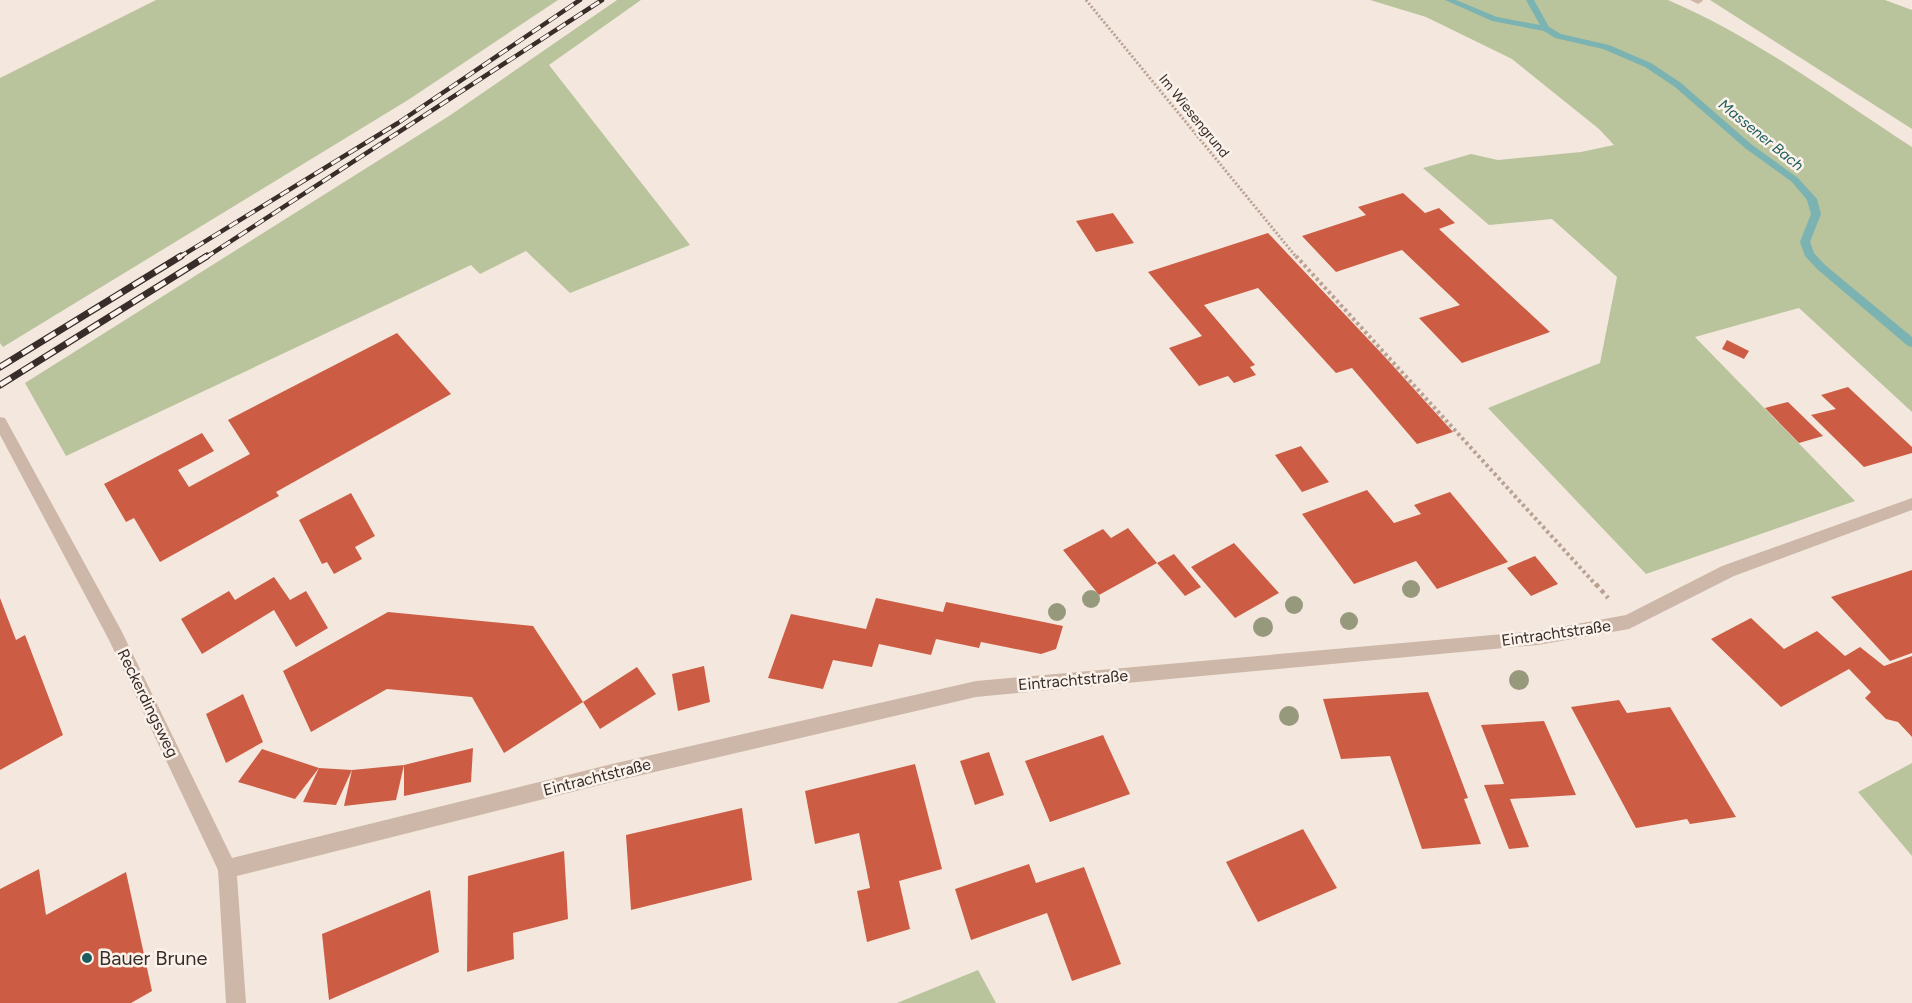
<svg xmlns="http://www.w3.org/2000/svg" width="1912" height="1003" viewBox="0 0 1912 1003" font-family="Figtree,sans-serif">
  <rect width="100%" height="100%" fill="#f4e8de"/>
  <g fill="#b9c49d">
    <polygon points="156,0 558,0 408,100 3,347 0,343 0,78"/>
    <polygon points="617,0 641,0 549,65 690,245 570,293 526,251 480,274 471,265 66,456 25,383 449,116"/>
    <path d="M1370 0H1668C1755 37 1833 96 1912 147V412L1799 308 1695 337 1855 501 1646 574 1488 408 1600 363 1617 277 1552 219 1489 225 1423 168 1471 154 1498 160 1581 152 1614 145 1599 129 1512 59 1426 17Z"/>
    <polygon points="1710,0 1885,0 1912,10 1912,129"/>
    <polygon points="1912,763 1912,856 1858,792"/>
    <polygon points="978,970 996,1003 897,1003"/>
  </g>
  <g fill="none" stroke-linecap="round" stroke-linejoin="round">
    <polygon fill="#7bb2b2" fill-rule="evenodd" points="1445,0 1456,0 1497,17 1540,25 1526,0 1534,0 1549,27 1561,34 1609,45 1651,63 1681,83 1751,144 1798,178 1817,199 1821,214 1810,242 1814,253 1825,265 1912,337 1912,347 1908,346 1817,269 1805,256 1800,242 1811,214 1807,200 1792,182 1745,148 1675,87 1645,67 1603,49 1555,38 1544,31 1492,21"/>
  </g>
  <g fill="#cc5d44">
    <polygon points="1403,193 1425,213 1439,208 1455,223 1439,229 1550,332 1462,363 1419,318 1460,305 1402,250 1336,272 1302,236 1366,215 1358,207"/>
    <polygon points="1113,213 1134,243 1096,252 1076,221"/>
    <polygon points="1268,233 1384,356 1453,432 1417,444 1352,368 1336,373 1258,288 1204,305 1255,365 1250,367 1256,375 1234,383 1228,376 1199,386 1169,348 1202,336 1148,272"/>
    <polygon points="397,333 451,394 276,492 279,496 160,562 134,518 126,522 104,484 202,433 214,451 178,470 189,487 250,454 228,420"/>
    <polygon points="1727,340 1749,351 1744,359 1722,349"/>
    <polygon points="1848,387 1912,447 1912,453 1864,467 1811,415 1836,409 1821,395"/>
    <polygon points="1788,402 1823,436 1799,443 1765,408"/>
    <polygon points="1301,446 1329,482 1302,492 1275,455"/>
    <polygon points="1367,490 1394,523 1421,514 1414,505 1450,492 1508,562 1437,589 1416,561 1354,584 1302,514"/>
    <polygon points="351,493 375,536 355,547 362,559 334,574 327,562 322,564 299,520"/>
    <polygon points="1128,528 1157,563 1099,595 1063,550 1103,529 1111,538"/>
    <polygon points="1234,543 1279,593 1235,618 1191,567"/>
    <polygon points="1174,554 1201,587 1185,596 1157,563"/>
    <polygon points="1535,556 1558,584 1531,596 1507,568"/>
    <polygon points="1912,570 1912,653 1890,661 1831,597"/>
    <polygon points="274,577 290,600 306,591 328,628 296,647 274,610 202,654 181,619 229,591 235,600"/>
    <polygon points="0,598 16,640 25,635 63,735 0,770"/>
    <polygon points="876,598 943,612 946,602 1063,626 1056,649 1041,654 981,642 979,648 936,639 931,655 879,644 872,667 833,660 823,689 768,678 791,614 866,629"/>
    <polygon points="388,612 533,626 583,702 504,753 472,697 387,689 311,732 283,671"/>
    <polygon points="1751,618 1784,649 1817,631 1845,656 1860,647 1884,666 1912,656 1912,737 1898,722 1886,719 1865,698 1871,692 1849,669 1781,707 1711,639"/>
    <polygon points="704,666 710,702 678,711 672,674"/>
    <polygon points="637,667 656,694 600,729 583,702"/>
    <polygon points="1428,692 1468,798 1464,799 1481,844 1422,849 1390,756 1341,759 1323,699"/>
    <polygon points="243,694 263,742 226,763 206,714"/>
    <polygon points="1619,700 1627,713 1670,707 1736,817 1690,824 1687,819 1636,828 1571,707"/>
    <polygon points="1544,721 1576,795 1510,799 1529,847 1509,849 1484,785 1504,784 1481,725"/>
    <polygon points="1103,735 1130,794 1050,822 1025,761"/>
    <polygon points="473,748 471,782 404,796 404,765"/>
    <polygon points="262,749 319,768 295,799 238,782"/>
    <polygon points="989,752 1004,795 975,805 960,761"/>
    <polygon points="915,764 942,869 899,881 910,929 867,942 857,891 870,888 859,833 815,844 805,791"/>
    <polygon points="404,765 396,800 344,806 352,770"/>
    <polygon points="319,768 352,770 336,805 303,802"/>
    <polygon points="742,808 752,880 631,910 626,835"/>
    <polygon points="1303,829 1337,888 1258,922 1226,862"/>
    <polygon points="564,851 568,919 513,933 514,959 467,972 468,876"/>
    <polygon points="1029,864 1036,883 1084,867 1121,964 1072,981 1047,913 971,940 955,889"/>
    <polygon points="39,869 46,915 126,872 152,991 131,1003 0,1003 0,889"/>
    <polygon points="430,890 439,952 329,1000 322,934"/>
  </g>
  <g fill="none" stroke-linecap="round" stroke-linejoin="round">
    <polyline stroke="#b9a193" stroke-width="3" stroke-dasharray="2 2" stroke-linecap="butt" points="1086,0 1297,258"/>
    <polyline stroke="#b9a193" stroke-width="4" stroke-dasharray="3 3" stroke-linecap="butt" points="1296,256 1597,586"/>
    <polyline stroke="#b9a193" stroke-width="4.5" stroke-dasharray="4 4" stroke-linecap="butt" points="1596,584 1608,598"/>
    <g fill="#cdb7a9" fill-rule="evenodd">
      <polygon points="1690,0 1702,0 1703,1 1698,4"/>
      <polygon points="0,417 5,418 121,630 232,858 612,764 976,681 1538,631 1626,615 1722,566 1912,498 1912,510 1734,576 1629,629 1538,645 976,697 612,782 237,876 246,1003 226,1003 218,870 109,640 0,435"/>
    </g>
    <defs>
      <g id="rail-far1">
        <polyline points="178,258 398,123 580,0"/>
        <polyline points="205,258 602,0"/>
      </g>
      <g id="rail">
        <polyline points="0,367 181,256"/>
        <polyline points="0,385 207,256"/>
      </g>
    </defs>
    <use href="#rail-far1" stroke="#392d29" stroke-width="4.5"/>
    <use href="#rail" stroke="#392d29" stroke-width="7"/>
    <use href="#rail-far1" stroke="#fbf3eb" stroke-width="3" stroke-dasharray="10" stroke-linecap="butt"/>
    <use href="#rail" stroke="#fbf3eb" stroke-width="4.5" stroke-dasharray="13" stroke-linecap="butt"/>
  </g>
  <g fill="#97997c">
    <circle cx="1411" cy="589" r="9"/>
    <circle cx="1091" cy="599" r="9"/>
    <circle cx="1294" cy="605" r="9"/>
    <circle cx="1057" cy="612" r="9"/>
    <circle cx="1349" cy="621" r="9"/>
    <circle cx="1263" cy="627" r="10"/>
    <circle cx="1519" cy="680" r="10"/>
    <circle cx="1289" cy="716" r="10"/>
  </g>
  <circle fill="#1c5d5d" stroke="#fbf3eb" stroke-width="2" cx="87" cy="958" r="6"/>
  <g text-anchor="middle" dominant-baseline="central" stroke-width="5" stroke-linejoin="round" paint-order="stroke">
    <g font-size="14" fill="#392d29" stroke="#fbf3eb">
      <text transform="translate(1194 116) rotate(51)">Im Wiesengrund</text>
    </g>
    <g font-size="15" font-style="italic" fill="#1c5d5d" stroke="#fbf3eb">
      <text transform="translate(1761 135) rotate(39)">Massener Bach</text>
    </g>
    <g font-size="16" fill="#392d29" stroke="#fbf3eb">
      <text transform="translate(1556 633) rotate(-8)">Eintrachtstraße</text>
      <text transform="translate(1073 680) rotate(-5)">Eintrachtstraße</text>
      <text transform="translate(148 703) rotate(64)">Reckerdingsweg</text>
      <text transform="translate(597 777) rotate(-14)">Eintrachtstraße</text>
    </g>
    <g font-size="20" fill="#392d29" stroke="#fbf3eb" text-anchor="start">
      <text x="99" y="958">Bauer Brune</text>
    </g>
  </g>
</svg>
